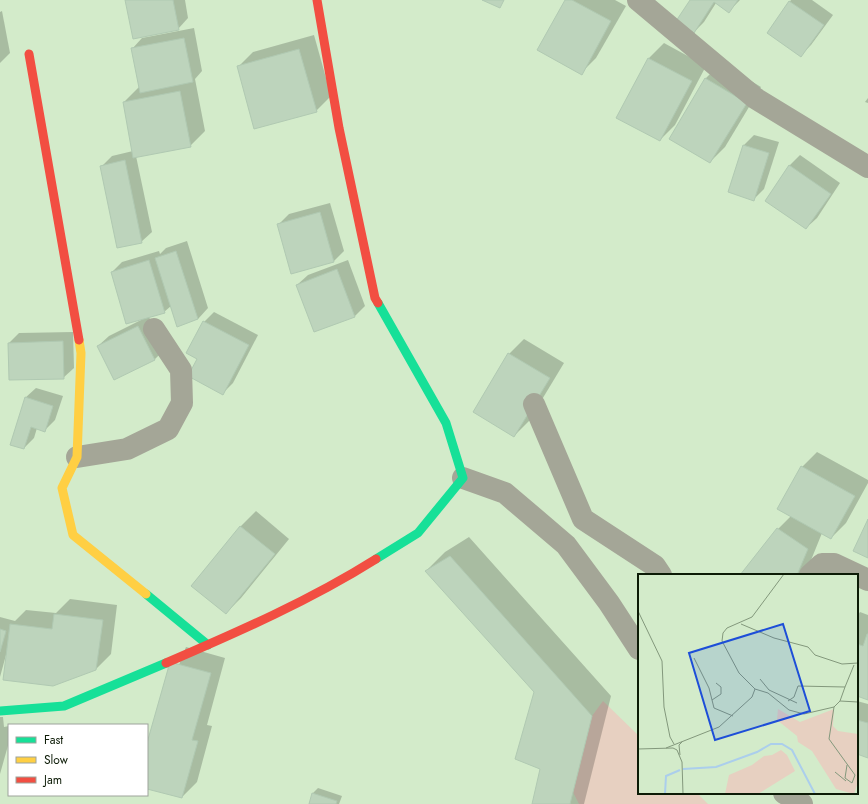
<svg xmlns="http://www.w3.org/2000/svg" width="868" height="804" viewBox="0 0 868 804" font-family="Jost,sans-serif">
  <rect width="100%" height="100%" fill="#d3ebca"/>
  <polygon fill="#e7d0c1" points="603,701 639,736 639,793 697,793 708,804 579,804 573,792 592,716"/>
  <g fill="#0003">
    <polygon points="127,0 185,0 188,18 178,29"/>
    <polygon points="566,0 615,0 626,6 596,58 581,73"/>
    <polygon points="691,0 740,0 729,11 716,3 704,22 694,32"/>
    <polygon points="791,0 812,0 833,15 811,45 801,55 768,32"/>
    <polygon points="2,11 10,53 0,63 0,12"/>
    <polygon points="194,28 202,71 195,79 205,131 190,146 136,156 152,232 141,242 102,166 112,156 133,151 124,102 140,86 132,49 142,38"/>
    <polygon points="314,35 331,96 316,111 238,67 253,52"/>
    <polygon points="664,43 706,66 675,125 660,140 618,118 649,58"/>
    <polygon points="721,63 761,87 725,147 710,162 670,139 706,78"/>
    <polygon points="868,98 868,103 865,102"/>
    <polygon points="754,135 779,142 764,189 754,199 729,192 744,145"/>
    <polygon points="800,155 840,183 817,218 806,228 789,166"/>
    <polygon points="330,203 344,251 334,261 279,224 289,214"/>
    <polygon points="187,241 208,308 198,319 177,325 171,306 164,312 149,317 165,349 154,360 98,346 109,336 141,320 112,272 122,262 159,251 160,254 166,248"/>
    <polygon points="348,260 365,306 355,316 315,331 297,285 308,275"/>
    <polygon points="214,312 258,335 233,383 223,393 198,358 204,322"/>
    <polygon points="73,332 74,368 63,378 10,379 9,343 19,333"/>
    <polygon points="524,339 564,363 529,421 514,436 509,354"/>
    <polygon points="36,388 63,396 55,420 45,430 37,428 34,438 24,448 25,398"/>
    <polygon points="817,452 868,480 868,483 846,523 831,538 822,533 805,575 741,575 778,529 791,516 802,467"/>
    <polygon points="256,511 289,539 241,598 226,613 192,585 241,526"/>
    <polygon points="469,537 611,696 584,804 533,804 541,768 535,692 426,571 445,552"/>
    <polygon points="70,599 117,605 111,654 96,669 6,655 0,677 0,617 15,621 26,610 56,613"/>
    <polygon points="860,612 868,615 868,699 857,695 857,616"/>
    <polygon points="186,647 225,658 207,725 212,726 197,782 182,797 147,788 147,746"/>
    <polygon points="857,701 868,704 868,757 857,753"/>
    <polygon points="0,717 3,717 4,727 9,726 9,742 0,774"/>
    <polygon points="318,788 342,796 339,804 310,804 313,793"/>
  </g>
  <g fill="#bdd4bc" stroke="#b0c9b2">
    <polygon points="125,0 173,0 179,30 133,39"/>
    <polygon points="482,0 504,0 500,8"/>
    <polygon points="565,0 572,0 611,21 582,75 537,50"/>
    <polygon points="690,0 738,0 729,13 714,2 694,33 676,21"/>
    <polygon points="789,1 824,25 801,57 767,33"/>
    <polygon points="184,38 193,82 140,93 131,48"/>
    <polygon points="299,49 317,112 254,129 237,66"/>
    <polygon points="648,58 692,81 660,141 616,118"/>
    <polygon points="705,78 747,103 710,163 669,139"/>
    <polygon points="180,91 191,147 133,158 123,102"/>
    <polygon points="743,145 769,153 754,201 728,192"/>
    <polygon points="125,160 142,243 117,248 100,166"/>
    <polygon points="789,165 831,194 806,229 765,201"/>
    <polygon points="320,212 334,262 291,274 277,224"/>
    <polygon points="176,251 198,319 177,327 155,258"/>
    <polygon points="149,260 165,313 126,324 111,272"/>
    <polygon points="337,269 355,317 314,332 296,285"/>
    <polygon points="203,321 249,345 223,395 188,376 197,359 186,353"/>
    <polygon points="138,326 155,360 114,380 97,346"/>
    <polygon points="63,341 64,379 9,380 8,343"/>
    <polygon points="508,353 550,378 514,437 473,412"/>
    <polygon points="25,397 53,406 45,432 31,427 24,449 10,445"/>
    <polygon points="801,466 855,496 831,539 777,509"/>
    <polygon points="868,519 868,558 853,551"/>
    <polygon points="240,526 275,554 226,614 191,586"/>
    <polygon points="777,528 808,549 797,575 740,575"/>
    <polygon points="450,556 592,716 570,804 532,804 540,769 515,759 534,692 425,571"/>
    <polygon points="54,614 103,620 96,670 53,686 3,680 10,624 52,629"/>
    <polygon points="0,629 6,631 0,652"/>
    <polygon points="867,634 868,634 868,700 857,696 857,644 863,646"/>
    <polygon points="170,662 211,673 192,740 198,741 182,798 147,789 147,743"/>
    <polygon points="857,720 868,723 868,758 857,754"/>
    <polygon points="312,793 337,801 336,804 309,804"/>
  </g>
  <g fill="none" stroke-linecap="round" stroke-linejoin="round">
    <g stroke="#a4a697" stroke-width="22">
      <polyline points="638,0 755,98 868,167"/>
      <polyline points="534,404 583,519 655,566 661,575"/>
      <polyline points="77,457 127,449 168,429 182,403 181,370 154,329"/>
      <polyline points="463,478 505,493 566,545 609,603 639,649"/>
      <polyline points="810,575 822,564 834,564 868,580"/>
      <polyline points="784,793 802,804"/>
    </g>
    <g stroke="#16e098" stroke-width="9">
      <polyline points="376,559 418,533 463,478 446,423 378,303"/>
      <polyline points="146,594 208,645"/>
      <polyline points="0,711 64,706 166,663"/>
    </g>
    <polyline stroke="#ffcf43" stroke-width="9" points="79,340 81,353 77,457 62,488 73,535 146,594"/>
    <g stroke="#f24e42" stroke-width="9">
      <polyline points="317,0 339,128 375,298 378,303"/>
      <polyline points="29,54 79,340"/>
      <path d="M166 663C238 632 311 600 376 559"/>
    </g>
  </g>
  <g transform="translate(638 574)">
    <rect width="220" height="220" fill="#d3ebca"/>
    <path d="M140 135 162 148 196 135 195 152 200 157 220 160V208L216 220 198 215 174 177 160 168 159 162 139 146ZM143 176 149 181 157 197 120 220H87L91 201 114 191 126 182 134 181Z" fill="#e7d0c1"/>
    <path fill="none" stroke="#abceec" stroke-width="2" d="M45 195 78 193 119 178 133 170H144L154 176 177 220M27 220 28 202 42 196"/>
    <path fill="none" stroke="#83987c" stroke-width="1" d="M0 37 24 87 26 133 32 163 36 170M103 50 136 64 170 73 177 81 204 90 220 89M56 84 71 114 76 134 95 142M122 105 131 116 159 129M117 115 130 119 151 136 166 140 196 133 202 127 207 113M74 126 83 120V113L78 109M150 127 156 123 160 112 207 113 216 91M202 127 220 128M196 133 191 165 217 201 214 209 207 204 209 191M28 174 81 153 114 123 117 115 101 99 84 67 85 59 89 54 114 43 146 0M0 175 35 174 39 176 44 188 45 220M42 181 41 171 44 168M197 198 208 207"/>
    <path fill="#1d4ed8" fill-opacity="0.15" stroke="#1d4ed8" stroke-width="2" d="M145 50 172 137 77 166 51 79Z"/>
    <rect width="220" height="220" fill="none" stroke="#0c1b06" stroke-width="2"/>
  </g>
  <rect x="8" y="724" width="140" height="72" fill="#ffffff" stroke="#9ea49b"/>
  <rect x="16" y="737" width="20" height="6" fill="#16e098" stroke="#9ea49b"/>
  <text x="44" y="744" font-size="12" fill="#0c1b06">Fast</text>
  <rect x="16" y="757" width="20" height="6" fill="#ffcf43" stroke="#9ea49b"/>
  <text x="44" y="764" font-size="12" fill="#0c1b06">Slow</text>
  <rect x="16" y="777" width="20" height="6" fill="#f24e42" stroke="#9ea49b"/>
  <text x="44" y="784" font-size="12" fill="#0c1b06">Jam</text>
</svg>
